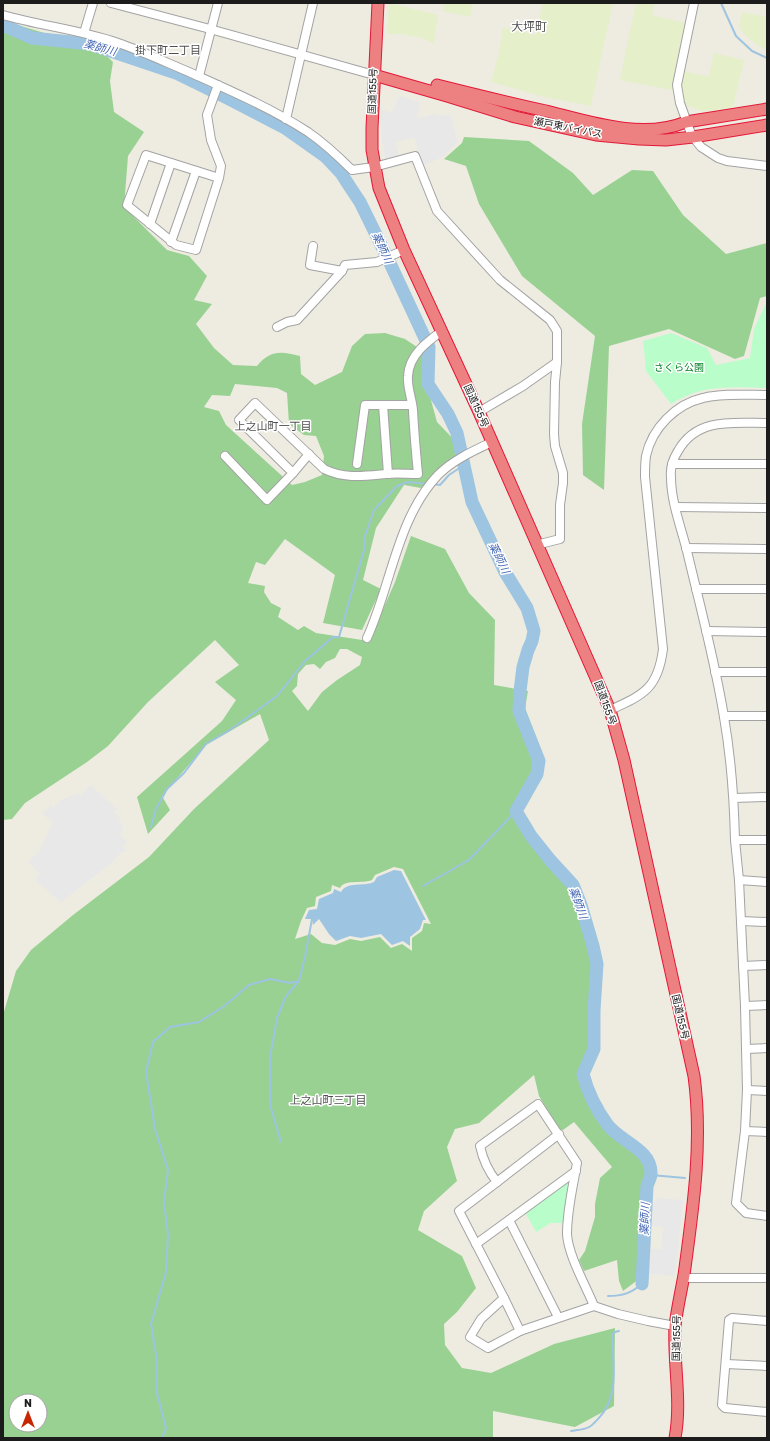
<svg xmlns="http://www.w3.org/2000/svg" width="770" height="1441" viewBox="0 0 770 1441" font-family="Rubik,'Noto Sans JP',sans-serif">
  <rect width="100%" height="100%" fill="#eeece1"/>
  <g fill="#e5efca">
    <polygon points="389,3 438,15 434,44 422,38 400,34 387,34"/>
    <polygon points="444,3 473,3 470,17 443,11"/>
    <polygon points="543,3 613,3 591,106 540,96 491,82 499,53 503,27 536,35"/>
    <polygon points="636,3 655,3 652,15 690,24 680,70 709,77 714,53 744,60 733,107 718,110 702,111 680,103 677,91 620,80"/>
    <polygon points="742,12 767,17 767,50 759,46 745,35 739,27"/>
  </g>
  <g fill="#99d192" fill-rule="evenodd">
    <path d="M11 23 101 50 113 62 110 81 114 112 144 132 128 156 124 207 167 250 189 256 207 276 194 300 212 304 196 324 214 348 233 365 257 366C270 350 281 351 300 356L301 374 315 385 342 372 352 346 365 334 385 333 405 339 426 353V382L437 422 465 451 442 467 421 488 404 485 376 528 363 580 381 589 362 630 323 623 335 575 285 539 265 565 256 562 248 583 265 586 264 592 271 603 281 608 278 617 298 630 304 626 316 633 369 641 395 582 411 536 445 549 469 593 495 620 494 685 528 691 525 708 542 752 532 776 513 811 526 837 567 883 577 903 592 963 593 982 592 1047 579 1073 586 1097 612 1135 643 1159 656 1178 651 1195 642 1206 639 1279 623 1291 619 1281 617 1260 584 1271 579 1260 585 1251 595 1217V1204L600 1178 612 1167 574 1122 563 1130 559 1129 539 1096 534 1075 479 1123 455 1129 447 1147 457 1181 424 1211 418 1230 462 1256 476 1288 457 1312 444 1324 445 1345 462 1368 491 1373 554 1344 615 1328 614 1406 575 1427 493 1411V1438H3V1015L16 971 31 950 73 915 149 857 194 809 269 740 260 714 206 745 162 796 170 810 148 834 137 797 222 721 236 700 215 682 239 665 215 640 148 702 108 746 87 762 25 803 12 819 3 820V25ZM235 384 277 388 287 393 289 424 304 435 316 436 324 456 322 475 305 482 292 485 226 425 219 411 204 407 212 395 230 396ZM340 649H347L362 657 360 665 337 680 322 692 308 711 292 691 297 686 298 674 306 665 314 664 320 669 326 662 335 658ZM394 867 403 869 431 924 424 923 422 931 412 938V951L402 944 391 948 380 937 361 941 350 939 335 945 322 943 311 934 295 939 301 921 307 908 315 906 316 897 331 891 332 885 340 888C344 879 362 884 372 880L375 875ZM16 1401H40V1425H16Z"/>
    <polygon points="464,137 529,141 573,173 593,195 632,170 653,171 683,215 726,254 767,243 767,296 760,298 744,356 735,359 669,329 609,346 604,490 583,475 582,424 595,336 522,276 479,204 466,166 444,159 462,143"/>
  </g>
  <g fill="#b9fdcb">
    <path d="M767 301V388C732 387 702 384 671 404L646 371 643 341 671 333 707 348 716 365 750 358 754 329Z"/>
    <polygon points="566,1180 571,1183 566,1223 551,1223 536,1232 525,1212"/>
  </g>
  <g fill="#e8e8e8">
    <polygon points="399,96 420,102 417,118 436,114 438,116 450,115 458,142 441,158 424,165 421,164 416,148 418,147 414,137 395,142 399,156 385,159 381,131 381,109 392,113"/>
    <polygon points="90,785 117,809 114,813 119,817 123,829 119,835 127,842 123,847 126,850 120,853 114,861 61,902 35,880 40,874 28,862 39,852 53,822 43,814 51,805 54,808 61,800 78,793 81,796"/>
    <polygon points="658,1198 683,1200 675,1276 648,1274 649,1249 661,1249 663,1227 651,1226 653,1203"/>
  </g>
  <path fill="#9dc4e0" d="M394 870 401 871 426 920H423L420 929 410 937V946L403 941 392 945 381 934 361 938 350 936 336 941 329 934 319 919 313 925 312 919H305L309 910 317 909 319 899 333 893 334 889 341 892C347 881 363 887 374 882L377 877Z"/>
  <g fill="none" stroke-linecap="round" stroke-linejoin="round">
    <g stroke="#9dc4e0" stroke-width="2">
      <polyline points="721,3 736,36 752,51 767,58"/>
      <polyline points="433,484 440,485 449,475 464,465"/>
      <polyline points="151,827 156,809 167,789 184,773 206,744 230,730 277,696 305,661 333,637 339,637 364,550 365,536 374,510 397,486 408,482 427,484"/>
      <polyline points="423,886 469,860 516,811"/>
      <polyline points="281,1142 270,1105 270,1057 277,1018 286,996 299,981"/>
      <polyline points="651,1175 685,1178"/>
      <path d="M608 1296C623 1296 631 1293 642 1284"/>
      <path d="M571 1431C576 1430 584 1430 589 1427 592 1426 596 1421 598 1419 620 1397 613 1363 612 1335L615 1332 619 1331"/>
      <polyline points="162,1438 166,1428 157,1393 157,1361 151,1324 166,1272 168,1235 164,1202 168,1170 155,1129 146,1072 153,1042 170,1027 199,1022 223,1007 249,985 270,979 290,983 299,981 305,957 312,919"/>
    </g>
    <path stroke="#9dc4e0" stroke-width="13" d="M3 25 32 38 90 44 176 73 227 98 285 128 326 157 341 173 350 187 360 202 389 261 429 347 428 384 448 414 457 433 472 502 505 572 527 608 534 631 532 641 528 650 523 667 520 691 519 711 539 761 537 774 516 811 531 836 551 861 573 885 581 905 593 946 597 964 594 1010V1049L583 1074C588 1093 596 1109 607 1124 620 1142 652 1149 651 1174 651 1178 648 1182 647 1186L642 1284"/>
    <defs>
      <g id="minor">
        <polyline points="111,3 210,29 374,75"/>
        <polyline points="694,3 677,85 680,103 690,131 693,137 701,147 718,158 727,161 767,166"/>
        <path d="M3 15C41 26 81 30 118 43 142 51 165 62 189 72 229 90 271 108 308 132 324 143 338 156 352 170L374 167 415 156 437 211 500 280 550 320 557 331V362L523 386 479 412"/>
        <polyline points="84,33 93,3"/>
        <polyline points="199,76 218,3"/>
        <polyline points="218,85 207,115 211,140 221,166 219,178 196,250 176,245 127,205 146,155 219,178"/>
        <polyline points="286,119 313,3"/>
        <polyline points="150,224 171,163"/>
        <polyline points="171,242 196,171"/>
        <polyline points="313,246 310,265 342,271"/>
        <polyline points="277,327 287,322 297,320 342,271 345,265 377,262 404,250"/>
        <polyline points="383,405 388,474"/>
        <path d="M767 423C733 423 697 417 678 451 673 459 670 468 671 477 671 502 681 527 687 551 700 606 715 661 724 717 731 757 734 799 735 840H767"/>
        <path d="M225 456 267 500 293 473 239 420 255 403 324 469C344 479 364 476 386 474 396 473 407 474 418 474 416 453 414 431 413 410 412 399 407 387 408 376 409 355 427 342 442 331"/>
        <polyline points="357,464 365,405 412,405"/>
        <polyline points="672,464 767,464"/>
        <polyline points="293,473 309,454"/>
        <polyline points="676,507 767,508"/>
        <polyline points="536,545 560,539 560,505 563,483 563,473 555,446 554,434 555,382 557,362"/>
        <polyline points="686,548 767,549"/>
        <polyline points="696,589 767,589"/>
        <polyline points="706,631 767,632"/>
        <path d="M367 638C391 586 397 518 438 475 453 460 473 451 492 442"/>
        <polyline points="715,672 767,672"/>
        <path d="M610 710C643 695 658 689 663 649L645 477C645 470 645 463 646 456 652 428 676 404 703 398 722 393 747 395 767 395"/>
        <polyline points="724,716 767,716"/>
        <polyline points="734,798 767,797"/>
        <polyline points="735,840 739,880 745,1006 747,1090 745,1131 736,1203 746,1213 767,1216"/>
        <polyline points="739,880 767,882"/>
        <polyline points="741,921 767,922"/>
        <polyline points="743,966 767,965"/>
        <polyline points="745,1006 767,1005"/>
        <polyline points="746,1049 767,1048"/>
        <polyline points="747,1090 767,1091"/>
        <polyline points="745,1131 767,1132"/>
        <polyline points="497,1182 559,1134"/>
        <polyline points="509,1220 558,1317"/>
        <polyline points="476,1244 509,1220 576,1171"/>
        <polyline points="683,1278 767,1278"/>
        <polyline points="504,1298 520,1331"/>
        <path d="M594 1306C586 1286 568 1255 567 1234 567 1210 573 1186 577 1163L538 1104 480 1146C483 1160 488 1171 497 1182L459 1211 504 1298 481 1319 470 1337 488 1348 520 1331 594 1306 618 1314 648 1321 675 1326"/>
        <polyline points="767,1321 732,1318 729,1320 722,1405 725,1408 767,1412"/>
        <polyline points="726,1364 767,1366"/>
      </g>
      <g id="highway">
        <path d="M378 3 372 128V150L379 188 404 250 479 412 610 710 624 760 694 1076C703 1142 693 1209 684 1275 681 1292 677 1309 675 1326 673 1363 682 1401 675 1438"/>
        <polyline points="374,75 447,96 515,117 596,135 639,139 666,140 693,137 767,125"/>
        <path d="M437 85C473 94 509 103 546 111 590 122 642 140 686 122L767 109"/>
      </g>
    </defs>
    <use href="#minor" stroke="#a3a3a3" stroke-width="10"/>
    <use href="#highway" stroke="#e31737" stroke-width="13"/>
    <use href="#minor" stroke="#fff" stroke-width="8"/>
    <use href="#highway" stroke="#ed8181" stroke-width="11"/>
  </g>
  <g text-anchor="middle" dominant-baseline="central" stroke-width="3" stroke-linejoin="round" paint-order="stroke">
    <g font-size="10" fill="#1c1c1c" stroke="#fff">
      <text transform="translate(373 91) rotate(-88)">国道155号</text>
      <text transform="translate(568 128) rotate(11)">瀬戸東バイパス</text>
      <text transform="translate(476 406) rotate(66)">国道155号</text>
      <text transform="translate(605 703) rotate(70)">国道155号</text>
      <text transform="translate(680 1017) rotate(77)">国道155号</text>
      <text transform="translate(677 1338) rotate(-89)">国道155号</text>
    </g>
    <g font-size="10" fill="#038125" stroke="#fff">
      <text x="679" y="368">さくら公園</text>
    </g>
    <g font-size="11" font-style="italic" fill="#4265b2" stroke="#fff">
      <text transform="translate(100 48) rotate(15)">薬師川</text>
      <text transform="translate(382 248) rotate(65)">薬師川</text>
      <text transform="translate(499 558) rotate(64)">薬師川</text>
      <text transform="translate(578 903) rotate(70)">薬師川</text>
      <text transform="translate(645 1219) rotate(-88)">薬師川</text>
    </g>
    <g font-size="11" fill="#4f4f4f" stroke="#fff">
      <text x="168" y="50">掛下町二丁目</text>
      <text x="273" y="426">上之山町一丁目</text>
      <text x="328" y="1100">上之山町三丁目</text>
    </g>
    <g font-size="12" fill="#4f4f4f" stroke="#fff">
      <text x="529" y="27">大坪町</text>
    </g>
  </g>
  <rect width="770" height="1441" fill="none" stroke="#1c1c1c" stroke-width="8"/>
  <g transform="translate(28 1413)"><circle r="19" fill="#ffffff" stroke="#a4a4a4"/>
  <path d="M0-3L7 15L0 10L-7 15Z" fill="#c82500"/>
  <text y="-6" font-size="11" font-weight="bold" text-anchor="middle" fill="#1c1c1c">N</text>
  </g>
</svg>
